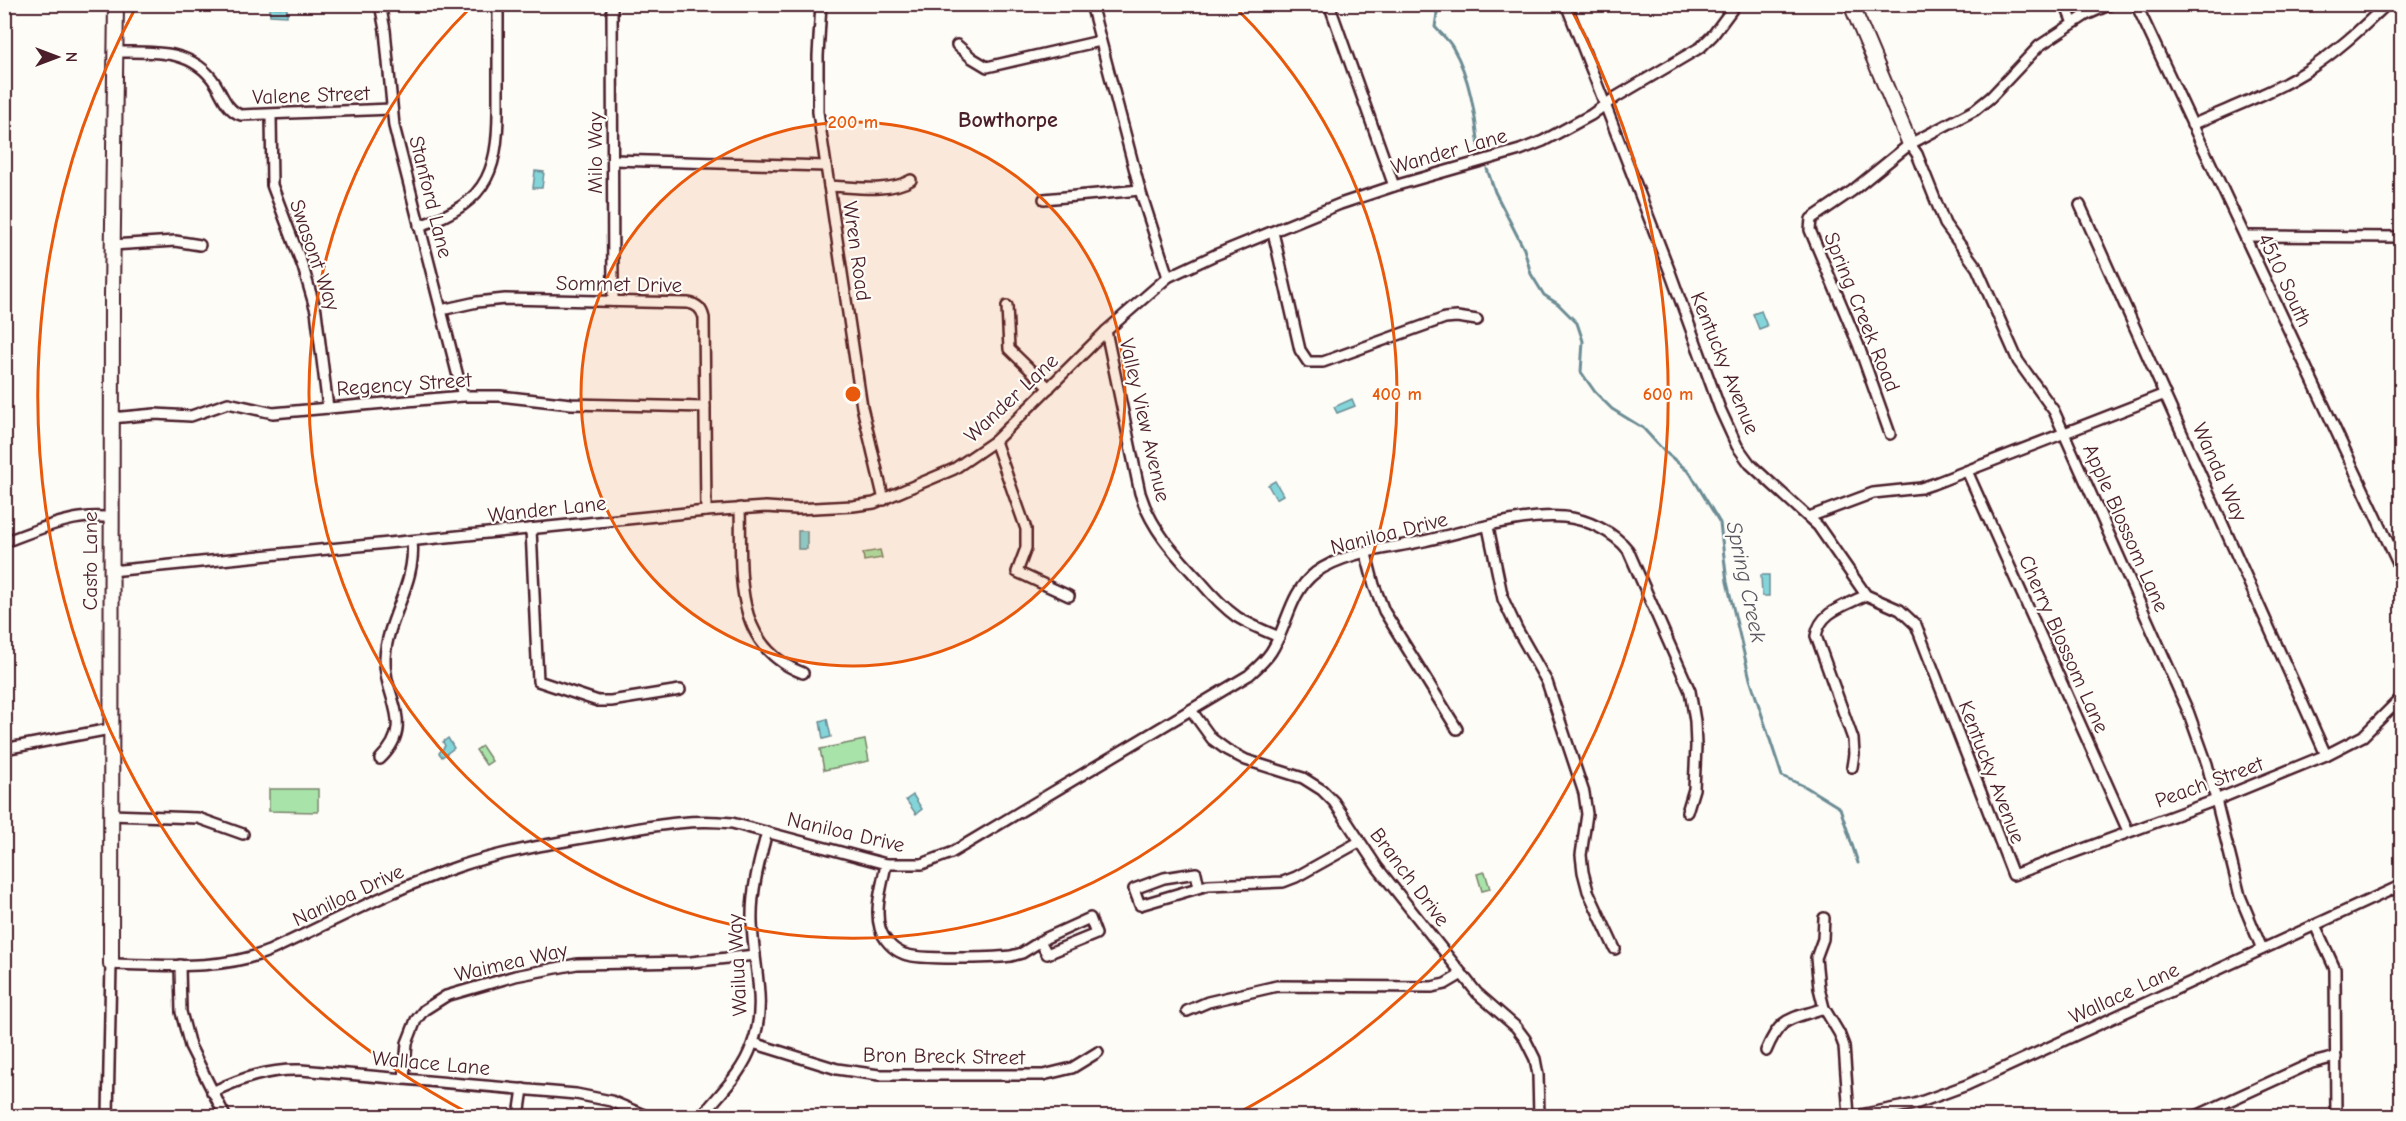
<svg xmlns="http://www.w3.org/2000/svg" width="2406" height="1121" viewBox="0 0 2406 1121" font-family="'Comic Neue',sans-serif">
  <rect width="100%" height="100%" fill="#fdfcf7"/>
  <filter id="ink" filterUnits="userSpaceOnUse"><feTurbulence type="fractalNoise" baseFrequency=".0167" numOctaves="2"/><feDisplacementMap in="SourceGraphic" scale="12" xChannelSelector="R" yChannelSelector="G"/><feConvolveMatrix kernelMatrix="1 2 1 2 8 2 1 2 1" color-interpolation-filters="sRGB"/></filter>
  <g filter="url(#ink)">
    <g fill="#a8e4aa" stroke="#79826a" stroke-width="1.5">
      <polygon points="880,550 882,558 864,561 863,553"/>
      <polygon points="865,740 869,761 824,770 820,749"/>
      <polygon points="482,746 492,761 486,765 476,750"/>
      <polygon points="269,789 318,789 318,812 269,811"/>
      <polygon points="1485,872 1490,889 1482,891 1477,874"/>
    </g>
    <g fill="#83d5da" stroke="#6c8c94" stroke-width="1.5">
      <polygon points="270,7 287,8 287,16 270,15"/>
      <polygon points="535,171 544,172 542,188 533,188"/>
      <polygon points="1761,311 1767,326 1759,329 1753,314"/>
      <polygon points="1352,399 1355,406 1337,413 1334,407"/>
      <polygon points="1275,481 1283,495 1276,499 1268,485"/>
      <rect x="798" y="531" width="9" height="18"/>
      <polygon points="1761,575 1769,575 1769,596 1762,596"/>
      <polygon points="827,719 831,737 823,739 820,721"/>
      <polygon points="448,738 454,748 442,757 439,753 445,746 443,742"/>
      <polygon points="913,795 922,809 916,814 906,800"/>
    </g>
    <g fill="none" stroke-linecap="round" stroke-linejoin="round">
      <g stroke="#6c8c94" stroke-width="3">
        <path d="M1435 4 1437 13 1435 27C1441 34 1449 40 1453 48 1470 77 1475 115 1479 147"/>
        <polyline points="1487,169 1495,192 1524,249 1531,274 1544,295 1558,304 1577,323 1583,341 1581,372 1595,392 1612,409 1643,428 1663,450 1690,473 1720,523 1727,582 1750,679 1782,776 1806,787 1840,808 1858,863"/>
      </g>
      <defs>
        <g id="street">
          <polyline points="380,4 385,30 394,126 463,396"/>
          <polyline points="612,4 613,301"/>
          <polyline points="821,4 818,56 818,112 862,407 884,500"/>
          <polyline points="1091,4 1140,190 1168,277"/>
          <polyline points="1329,4 1394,186"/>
          <polyline points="1566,4 1670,272 1720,409 1737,446 1750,464 1818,526 1866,595 1900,610 1916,625 2013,875 2216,800 2326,755 2363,736 2402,697"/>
          <polyline points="2065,4 2073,23"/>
          <polyline points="2136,4 2402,572"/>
          <polyline points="957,45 972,58 987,67 1100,41"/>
          <path d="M116 52C152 52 192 48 215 83 222 94 227 111 241 115L392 109"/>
          <polyline points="271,115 272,185 303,267 316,311 328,408"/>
          <path d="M2192 125C2229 108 2270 94 2305 72 2335 53 2361 29 2387 4"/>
          <polyline points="1910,144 1917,154 1945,224 1977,268 2018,361 2054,411 2188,711 2207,764 2240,896 2262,949"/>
          <polyline points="613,160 826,166"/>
          <path d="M829 186C855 187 888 193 911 180"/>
          <polyline points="1044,199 1140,190"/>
          <polyline points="2080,205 2326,755"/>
          <path d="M419 226C492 202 499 167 498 96 498 66 498 35 498 4"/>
          <polyline points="1273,232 1300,350 1308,362 1323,362 1445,318 1457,317 1477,320"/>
          <polyline points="2245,236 2402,237"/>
          <polyline points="112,245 175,241 200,245"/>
          <polyline points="1007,306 1009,349 1049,388"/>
          <path d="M441 310 477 302 505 299 688 303C697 304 702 309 704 318L706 511"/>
          <path d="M1106 331 1140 493C1151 529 1175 554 1200 581 1211 594 1223 607 1237 617 1250 625 1265 631 1279 637"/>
          <polyline points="111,418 155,414 191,416 228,403 273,413 463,396 500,396 571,404 705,407"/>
          <polyline points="1890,434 1858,344 1810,230 1811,219 1852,191 1910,144 1975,110 1991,97 2039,46 2086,15 2111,4"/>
          <polyline points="995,441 1026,529 1026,548 1017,572 1069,596"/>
          <polyline points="1967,471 2128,831"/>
          <path d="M740 508C742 570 731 646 803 673"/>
          <polyline points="1809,517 1873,493 1921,488 1933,484 2165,394"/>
          <polyline points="1488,527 1503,599 1517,629 1547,682 1584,793 1587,814 1581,855 1583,872 1588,891 1615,949"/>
          <polyline points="531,529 538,681 598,701 611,701 680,690"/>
          <path d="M4 542C38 530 75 512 111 518"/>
          <polyline points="1366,554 1374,585 1384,611 1457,729"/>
          <polyline points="111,571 706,511 766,507 796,509 853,506 874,503 954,469 995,441 1106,331 1168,277 1215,255 1340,204 1394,186 1520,150 1543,141 1591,115 1616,97 1701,47 1713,35 1736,4"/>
          <polyline points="1191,710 1212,739 1227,750 1246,760 1303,778 1322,790 1334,802 1377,867 1477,993 1516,1027 1525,1039 1535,1059 1538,1075 1539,1116"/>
          <polyline points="4,749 110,729"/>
          <path d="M380 759C417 723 383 698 385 658 387 618 417 582 412 541"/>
          <path d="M1852 767 1854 754 1853 739 1816 636C1820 611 1845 606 1866 595"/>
          <polyline points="110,815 198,818 243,834"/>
          <path d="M886 864C883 883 874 908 880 928 883 939 893 950 904 954 919 960 993 958 1011 956L1022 953 1046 938 1090 918 1096 934 1047 954 1040 941"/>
          <polyline points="1199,887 1196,873 1164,878 1134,889 1140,905 1208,885 1283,882 1296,877 1359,842"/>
          <polyline points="1824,918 1823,939 1816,958 1819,988 1824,1008 1839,1033 1844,1046 1849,1116"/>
          <polyline points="2315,925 2335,969 2336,1116"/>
          <polyline points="180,965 181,1012 190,1046 225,1116"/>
          <polyline points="1187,1011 1208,1002 1277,986 1432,987 1445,984 1462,974"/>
          <polyline points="753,1043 837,1069 879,1075 1043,1075 1072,1068 1098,1052"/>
          <path d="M1766 1051C1781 1015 1790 1020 1824 1008"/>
          <polyline points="404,1079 407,1043 416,1020 424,1010 446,996 515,976 577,964 691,962 755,955"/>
          <path d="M212 1092C242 1078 268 1069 301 1070L576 1094 611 1101 646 1116"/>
          <path d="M108 1116 111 964C163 965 220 971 269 951 332 922 394 888 460 866 509 850 560 842 611 833 652 826 691 818 732 823L886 864H922L951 853 1249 675C1257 668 1265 661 1271 652 1288 626 1289 593 1315 573 1345 551 1389 549 1424 541 1465 532 1523 513 1564 517 1587 519 1614 532 1628 550L1690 691 1695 721 1696 746 1694 789 1687 812"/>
          <polyline points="519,1116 523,1089"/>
          <path d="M702 1116C720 1093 742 1074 752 1045 768 1004 753 965 752 922 751 891 759 862 767 832"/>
          <polyline points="1855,1116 1915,1104 1967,1085 2402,885"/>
          <polyline points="2196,1116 2312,1063 2336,1057"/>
        </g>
        <g id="secondary">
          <polyline points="1851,4 1910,144"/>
          <polyline points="111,964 112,295 116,4"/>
        </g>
      </defs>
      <use href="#street" stroke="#4a1f2b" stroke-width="14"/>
      <use href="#secondary" stroke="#4a1f2b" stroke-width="18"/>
      <use href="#street" stroke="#fdfcf7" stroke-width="9"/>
      <use href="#secondary" stroke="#fdfcf7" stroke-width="14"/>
    </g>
  </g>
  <circle cx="853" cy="394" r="272" fill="#e8590c" fill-opacity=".12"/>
  <g fill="none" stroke="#e8590c" stroke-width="3">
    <circle cx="853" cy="394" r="272"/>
    <path d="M1234 6A544 544 0 1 1 472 6"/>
    <path d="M470 1114A815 815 0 0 1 137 5M1569 5A815 815 0 0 1 1236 1114"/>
  </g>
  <g text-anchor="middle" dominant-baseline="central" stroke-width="4.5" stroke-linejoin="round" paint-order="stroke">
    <g font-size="21" fill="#4a1f2b" stroke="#fdfcf7">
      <text transform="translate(311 95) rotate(-2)">Valene Street</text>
      <text transform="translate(1449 151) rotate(-16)">Wander Lane</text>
      <text transform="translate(595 153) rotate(-90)">Milo Way</text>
      <text transform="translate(431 197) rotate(76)">Stanford Lane</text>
      <text transform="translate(857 251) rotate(82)">Wren Road</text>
      <text transform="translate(315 255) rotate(71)">Swasont Way</text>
      <text transform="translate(2285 280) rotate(65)">4510 South</text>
      <text transform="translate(619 284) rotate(1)">Sommet Drive</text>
      <text transform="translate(1862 312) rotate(68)">Spring Creek Road</text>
      <text transform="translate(1725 363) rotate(68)">Kentucky Avenue</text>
      <text transform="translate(404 384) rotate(-4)">Regency Street</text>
      <text transform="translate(1011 398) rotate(-43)">Wander Lane</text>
      <text transform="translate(1145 420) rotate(77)">Valley View Avenue</text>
      <text transform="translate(2220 472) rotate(66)">Wanda Way</text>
      <text transform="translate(547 509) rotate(-6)">Wander Lane</text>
      <text transform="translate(2126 528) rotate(66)">Apple Blossom Lane</text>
      <text transform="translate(1389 533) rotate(-14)">Naniloa Drive</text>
      <text transform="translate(90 561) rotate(-90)">Casto Lane</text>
      <text transform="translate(2064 644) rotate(66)">Cherry Blossom Lane</text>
      <text transform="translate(1992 772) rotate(69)">Kentucky Avenue</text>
      <text transform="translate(2209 782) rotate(-20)">Peach Street</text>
      <text transform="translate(846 832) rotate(13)">Naniloa Drive</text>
      <text transform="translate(1410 877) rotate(53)">Branch Drive</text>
      <text transform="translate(348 895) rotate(-25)">Naniloa Drive</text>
      <text transform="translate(511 962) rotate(-13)">Waimea Way</text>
      <text transform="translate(737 965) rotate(-93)">Wailua Way</text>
      <text transform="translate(2124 993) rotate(-25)">Wallace Lane</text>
      <text transform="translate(944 1056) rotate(1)">Bron Breck Street</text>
      <text transform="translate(431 1063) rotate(5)">Wallace Lane</text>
    </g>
    <g font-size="22" font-weight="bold" fill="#4a1f2b" stroke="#fdfcf7">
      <text x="1008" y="120">Bowthorpe</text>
    </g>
    <g font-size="22" font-style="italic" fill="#5b5660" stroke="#fdfcf7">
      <text transform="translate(1746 582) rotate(78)">Spring Creek</text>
    </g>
  </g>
  <circle cx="853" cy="394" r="9" fill="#e8590c" stroke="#fdfcf7" stroke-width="3"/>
  <g font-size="18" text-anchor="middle" font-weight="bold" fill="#e8590c" stroke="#fdfcf7" stroke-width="4.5" stroke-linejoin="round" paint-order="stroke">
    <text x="853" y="128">200 m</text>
    <text x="1397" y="400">400 m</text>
    <text x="1668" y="400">600 m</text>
  </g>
  <rect width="2406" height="1121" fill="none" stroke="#fdfcf7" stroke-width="24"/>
  <rect x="12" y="12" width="2382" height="1097" fill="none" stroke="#4a1f2b" stroke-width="2" filter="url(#ink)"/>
  <g transform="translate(57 57) rotate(90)" stroke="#fdfcf7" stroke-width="4.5" paint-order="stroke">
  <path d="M0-4.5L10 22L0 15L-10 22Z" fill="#4a1f2b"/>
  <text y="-9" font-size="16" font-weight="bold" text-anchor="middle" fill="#4a1f2b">N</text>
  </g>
</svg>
